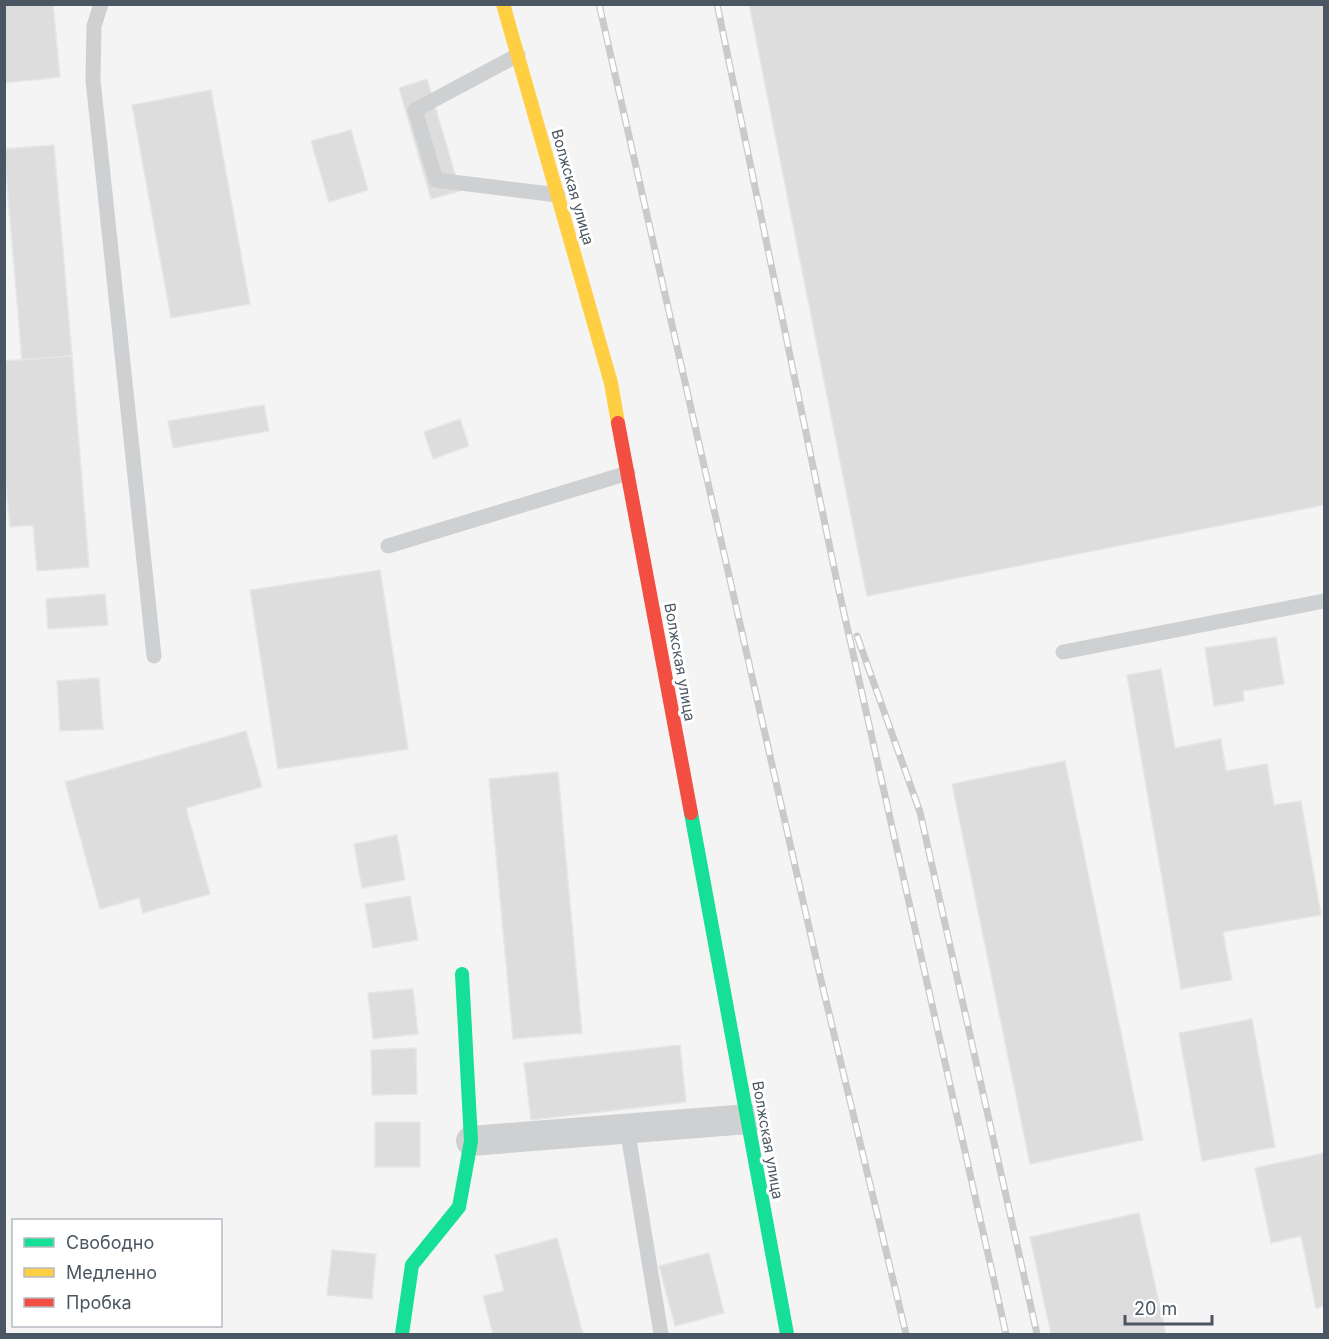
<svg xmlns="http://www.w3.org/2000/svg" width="1329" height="1339" viewBox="0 0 1329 1339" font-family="Inter,sans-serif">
  <rect width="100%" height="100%" fill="#f4f4f4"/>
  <g fill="#ddddde" stroke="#e5e6e7" stroke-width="1.5">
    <polygon points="4,4 53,4 60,77 4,83"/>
    <polygon points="749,4 1324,4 1324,505 867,596"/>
    <polygon points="427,79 460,191 431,199 399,88"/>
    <polygon points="211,90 250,304 171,318 132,105"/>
    <polygon points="351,130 368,190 329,202 311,141"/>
    <polygon points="54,145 72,356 22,360 4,149"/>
    <polygon points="72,356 89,567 37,571 33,525 10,527 4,467 4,361"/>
    <polygon points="264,405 269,431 173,448 168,421"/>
    <polygon points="460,419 469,446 433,459 424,432"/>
    <polygon points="380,570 408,749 278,769 250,590"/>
    <polygon points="105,594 108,625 48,629 46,599"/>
    <polygon points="1276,637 1284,684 1243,691 1244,701 1214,706 1205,648"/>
    <polygon points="1161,669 1175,748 1221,739 1226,771 1267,764 1274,805 1301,801 1321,915 1223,932 1232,980 1181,989 1127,675"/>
    <polygon points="99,678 103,729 60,731 57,681"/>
    <polygon points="246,731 262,787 186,808 210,894 143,913 139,898 100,909 65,782"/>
    <polygon points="1065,761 1143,1140 1030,1164 952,784"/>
    <polygon points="558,772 582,1033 513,1039 489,779"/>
    <polygon points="397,835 405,880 362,888 354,844"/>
    <polygon points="410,896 418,940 373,948 365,904"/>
    <polygon points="413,989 418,1034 373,1039 368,993"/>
    <polygon points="1252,1019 1275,1147 1202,1161 1179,1033"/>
    <polygon points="680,1045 686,1102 531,1120 524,1063"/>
    <polygon points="416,1048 417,1094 372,1095 371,1050"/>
    <rect x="375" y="1122" width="45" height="45"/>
    <polygon points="1324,1153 1324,1306 1316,1308 1301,1236 1271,1243 1255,1168"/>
    <polygon points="1139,1213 1166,1334 1051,1334 1030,1237"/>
    <polygon points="557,1238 583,1334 493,1334 483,1296 504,1291 495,1255"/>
    <polygon points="332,1250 376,1254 372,1299 327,1295"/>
    <polygon points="709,1253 724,1313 675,1326 659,1266"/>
  </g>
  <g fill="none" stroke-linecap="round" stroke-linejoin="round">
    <g stroke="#ced0d2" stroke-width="15">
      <polyline points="101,4 94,26 93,80 154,656"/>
      <polyline points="518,55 415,110 436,180 558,195"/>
      <polyline points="388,546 628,473"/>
      <polyline points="1063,652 1324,601"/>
      <polyline points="627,1128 661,1334"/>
    </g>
    <polyline stroke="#ced0d2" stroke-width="30" points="471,1141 748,1119"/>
    <g stroke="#16e098" stroke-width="14">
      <polyline points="691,813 787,1334"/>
      <polyline points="402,1334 412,1265 459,1207 471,1141 462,974"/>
    </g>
    <polyline stroke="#ffcf43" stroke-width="14" points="503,4 611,383 618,423"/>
    <polyline stroke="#f24e42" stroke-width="14" points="618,423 691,813"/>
    <defs>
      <g id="rail">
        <polyline points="599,4 821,980 906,1334"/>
        <polyline points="717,4 837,582 1006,1334"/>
        <polyline points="857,636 920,812 1037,1334"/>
      </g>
    </defs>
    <use href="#rail" stroke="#c9cacc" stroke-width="7"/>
    <use href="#rail" stroke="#fff" stroke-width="4.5" stroke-dasharray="14" stroke-linecap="butt"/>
  </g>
  <g text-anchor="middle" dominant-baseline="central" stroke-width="6" stroke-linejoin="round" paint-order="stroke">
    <g font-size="15" fill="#4a5661" stroke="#fff">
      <text transform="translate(573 187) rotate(74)">Волжская улица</text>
      <text transform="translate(680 662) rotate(80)">Волжская улица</text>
      <text transform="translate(768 1140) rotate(80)">Волжская улица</text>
    </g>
  </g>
  <rect width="1329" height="1339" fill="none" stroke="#4a5661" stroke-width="12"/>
  <rect x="12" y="1219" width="210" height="108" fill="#ffffff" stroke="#b7bbc0" stroke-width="1.5"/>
  <rect x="24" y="1238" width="30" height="9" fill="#16e098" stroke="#b7bbc0" stroke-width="1.5"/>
  <text x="66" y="1249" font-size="18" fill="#4a5661">Свободно</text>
  <rect x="24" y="1268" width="30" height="9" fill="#ffcf43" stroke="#b7bbc0" stroke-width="1.5"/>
  <text x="66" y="1279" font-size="18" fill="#4a5661">Медленно</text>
  <rect x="24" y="1298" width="30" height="9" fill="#f24e42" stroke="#b7bbc0" stroke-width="1.5"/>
  <text x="66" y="1309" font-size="18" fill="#4a5661">Пробка</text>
  <path d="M1125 1315v9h87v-9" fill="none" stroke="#4a5661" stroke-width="3"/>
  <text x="1134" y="1315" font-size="18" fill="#4a5661" stroke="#ffffff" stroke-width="4.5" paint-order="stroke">20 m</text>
</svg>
